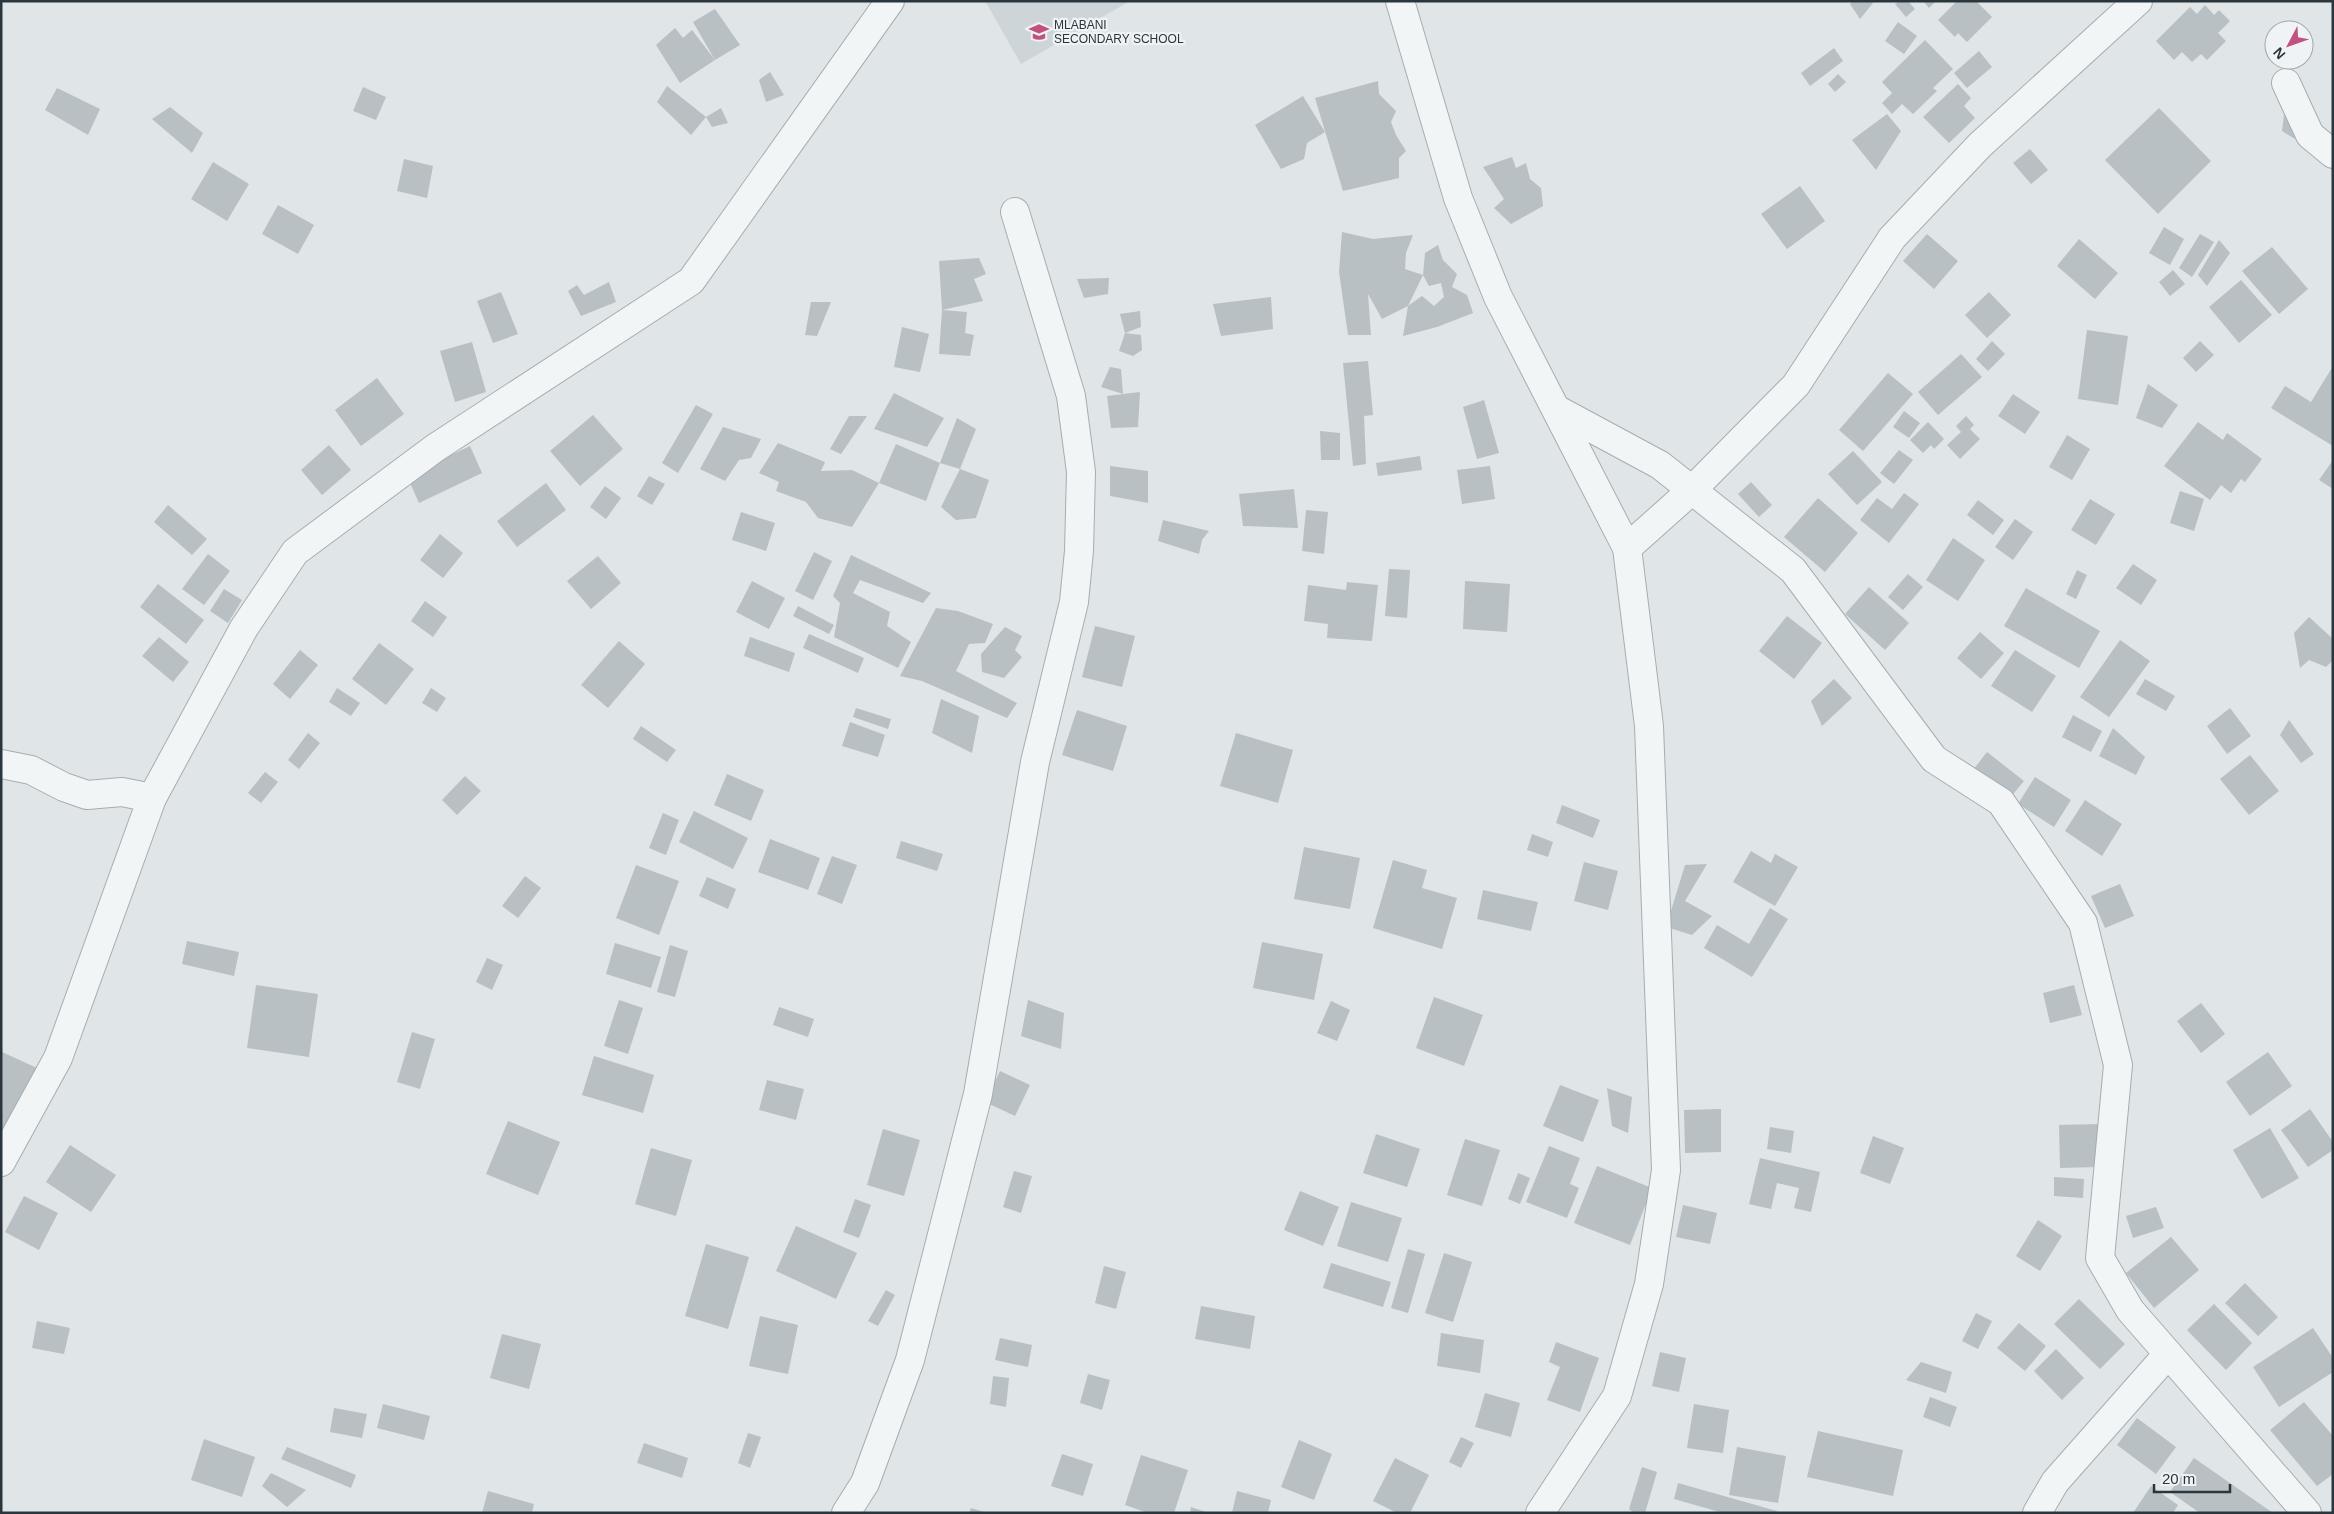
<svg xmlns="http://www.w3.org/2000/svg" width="2334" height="1514" viewBox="0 0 2334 1514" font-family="Arial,sans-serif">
  <rect width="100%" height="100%" fill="#e0e5e7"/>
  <polygon fill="#ced5d9" points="985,1 1130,1 1021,64"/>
  <g fill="#b8c0c4">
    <polygon points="1853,1 1871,1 1873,3 1860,19 1850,4"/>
    <polygon points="1899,1 1908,1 1915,9 1906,17 1895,4"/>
    <polygon points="1923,1 1936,1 1929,8"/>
    <polygon points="1957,1 1976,1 1992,17 1967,42 1958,33 1955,37 1938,20"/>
    <polygon points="2205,5 2214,15 2219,10 2230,21 2218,33 2226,41 2207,60 2201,54 2192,62 2182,52 2174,60 2156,41 2190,7 2197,14"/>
    <polygon points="715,9 740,45 715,60 693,22"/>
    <polygon points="1898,22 1917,36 1904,54 1885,41"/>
    <polygon points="675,28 683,38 692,30 715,60 680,83 656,45"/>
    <polygon points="1925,40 1953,69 1933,88 1937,91 1913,114 1902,104 1892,114 1882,103 1892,93 1882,82"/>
    <polygon points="1834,48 1843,61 1810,86 1801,73"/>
    <polygon points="1979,51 1992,67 1967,88 1954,73"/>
    <polygon points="770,72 784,95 766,102 759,80"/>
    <polygon points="1838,74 1846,82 1835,92 1828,84"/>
    <polygon points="1378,81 1379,94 1396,111 1391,122 1396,135 1406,151 1399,158 1399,178 1343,191 1315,98"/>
    <polygon points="1958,84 1971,98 1964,106 1975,118 1949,143 1923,117"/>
    <polygon points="667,86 706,117 691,135 657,102"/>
    <polygon points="363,87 386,97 376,120 353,111"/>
    <polygon points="57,88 100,109 88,135 45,110"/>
    <polygon points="1303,96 1325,132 1307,143 1304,159 1281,169 1255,125"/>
    <polygon points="170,107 203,133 192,153 152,119"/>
    <polygon points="721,108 728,123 712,127 706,117"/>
    <polygon points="2159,108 2211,161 2158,214 2105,160"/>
    <polygon points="1887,114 1901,131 1876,170 1852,140"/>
    <polygon points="2284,115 2298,117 2295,139 2282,131"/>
    <polygon points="2030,149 2048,170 2031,184 2013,163"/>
    <polygon points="1512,157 1516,168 1526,163 1530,179 1541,188 1543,206 1511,224 1494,208 1504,199 1483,167"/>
    <polygon points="404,159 433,166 427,198 397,191"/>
    <polygon points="213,162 249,184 227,221 191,199"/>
    <polygon points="1800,186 1825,221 1787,249 1761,214"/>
    <polygon points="278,205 314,225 298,254 262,234"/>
    <polygon points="2164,227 2184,239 2170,265 2149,253"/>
    <polygon points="1342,232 1373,239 1413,235 1406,253 1405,269 1423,275 1408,306 1382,319 1368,294 1371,335 1348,335 1339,272"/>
    <polygon points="1927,234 1958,261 1934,289 1903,261"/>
    <polygon points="2200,234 2214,242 2192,277 2179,268"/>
    <polygon points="2079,239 2118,273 2095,299 2057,266"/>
    <polygon points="2219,240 2230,253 2207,286 2198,275"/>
    <polygon points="1438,245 1443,260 1457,274 1452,287 1467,295 1473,313 1437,327 1403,336 1408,306 1422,296 1434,306 1444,297 1441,283 1429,286 1423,275 1425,253"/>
    <polygon points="2272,247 2308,289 2279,314 2242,271"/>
    <polygon points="979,258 986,274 974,279 983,301 942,310 939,261"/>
    <polygon points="2173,270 2185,284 2170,296 2159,282"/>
    <polygon points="1109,278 1108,294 1084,298 1077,279"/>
    <polygon points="2241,280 2272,315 2239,343 2209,307"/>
    <polygon points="609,282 616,302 581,316 568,291 577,285 584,295"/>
    <polygon points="501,292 518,334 493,343 477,301"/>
    <polygon points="1989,292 2011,315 1987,338 1965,315"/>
    <polygon points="1271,297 1273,329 1221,336 1213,304"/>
    <polygon points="811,302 831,302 817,336 805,335"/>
    <polygon points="942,310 967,312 965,333 974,335 970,356 939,354"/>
    <polygon points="1140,311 1141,327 1125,333 1120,314"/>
    <polygon points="902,327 929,334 920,372 894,367"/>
    <polygon points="2087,330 2128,336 2118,405 2078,399"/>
    <polygon points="1125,333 1141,335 1142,350 1133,356 1119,351"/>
    <polygon points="1992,341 2005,354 1988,371 1976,359"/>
    <polygon points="2200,341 2214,355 2196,372 2183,358"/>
    <polygon points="472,342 486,392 455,402 440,351"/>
    <polygon points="1961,354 1982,377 1938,415 1918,392"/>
    <polygon points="1368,361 1373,415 1364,416 1366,464 1353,466 1343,363"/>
    <polygon points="2333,366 2333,446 2271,408 2285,386 2311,402"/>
    <polygon points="1110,367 1121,369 1123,394 1101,387"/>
    <polygon points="1888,373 1913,394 1863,451 1839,430"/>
    <polygon points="377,378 404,414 361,446 335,410"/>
    <polygon points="2148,384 2178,405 2162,428 2136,418"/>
    <polygon points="1140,392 1138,427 1111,428 1107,396"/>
    <polygon points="894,393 944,418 927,447 874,429"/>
    <polygon points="2013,394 2040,412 2025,434 1998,416"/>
    <polygon points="1484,400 1499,453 1477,459 1463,407"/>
    <polygon points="696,405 713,414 678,473 662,463"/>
    <polygon points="1904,411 1920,423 1909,438 1893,427"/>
    <polygon points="593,415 623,449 580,486 550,451"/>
    <polygon points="849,416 867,416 841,454 830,449"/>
    <polygon points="1966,416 1974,425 1970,429 1980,439 1960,459 1947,445 1961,432 1956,426"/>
    <polygon points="957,418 976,429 960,469 940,463"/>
    <polygon points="1928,422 1944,439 1934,449 1931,445 1923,453 1910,440"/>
    <polygon points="2198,422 2223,440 2227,433 2262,459 2245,482 2241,479 2231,493 2221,485 2210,500 2164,466"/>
    <polygon points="723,427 761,439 751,458 739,460 725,481 700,469"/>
    <polygon points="1320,431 1340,433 1340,460 1321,460"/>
    <polygon points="2067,435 2090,449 2072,480 2049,467"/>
    <polygon points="778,443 825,462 821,471 852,470 879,483 852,527 818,518 806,502 776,491 779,482 759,473"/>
    <polygon points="896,444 940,463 926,501 879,483"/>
    <polygon points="329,445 351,470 322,495 301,470"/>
    <polygon points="470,446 482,473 419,503 407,476"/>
    <polygon points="1899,450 1913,460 1894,484 1880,473"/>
    <polygon points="1853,451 1882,482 1857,505 1828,474"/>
    <polygon points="1420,456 1422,470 1378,476 1376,463"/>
    <polygon points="2333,460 2333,489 2319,480"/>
    <polygon points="1110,466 1148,471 1148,503 1110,496"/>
    <polygon points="1490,466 1495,499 1462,504 1457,470"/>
    <polygon points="960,469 989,480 976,518 956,520 941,507"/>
    <polygon points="649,476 665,484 652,505 637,496"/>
    <polygon points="1751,482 1772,505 1759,517 1738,494"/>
    <polygon points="546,483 566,510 517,547 497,521"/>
    <polygon points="605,486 621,498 606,519 590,507"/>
    <polygon points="1294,489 1298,528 1243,526 1239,494"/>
    <polygon points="2180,491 2204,499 2194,531 2170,523"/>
    <polygon points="1904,493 1919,504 1889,543 1860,520 1877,498 1892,509"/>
    <polygon points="1818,498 1858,533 1825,572 1784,537"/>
    <polygon points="2090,499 2115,514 2096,545 2071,530"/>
    <polygon points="1978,500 2004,520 1993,535 1967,515"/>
    <polygon points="168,505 207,539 192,555 154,522"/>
    <polygon points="1306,510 1328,512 1324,554 1302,551"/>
    <polygon points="741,512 775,523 766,551 732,540"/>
    <polygon points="2015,519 2033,532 2013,560 1995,547"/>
    <polygon points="1163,520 1209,531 1202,540 1199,554 1158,541"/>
    <polygon points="440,534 463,553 443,578 420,560"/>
    <polygon points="1953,538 1985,560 1958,601 1926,580"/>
    <polygon points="814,552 832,561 813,600 795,591"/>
    <polygon points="208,554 230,571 204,605 182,589"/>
    <polygon points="851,555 931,593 923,603 860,580 853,593 890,612 887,626 911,642 898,668 834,637 840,603 833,596"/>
    <polygon points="598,556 621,583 591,609 567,581"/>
    <polygon points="2133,564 2157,580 2141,605 2116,588"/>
    <polygon points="1389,569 1410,570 1407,618 1385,616"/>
    <polygon points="2077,570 2087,575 2076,599 2066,594"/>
    <polygon points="1908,574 1923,587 1903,610 1888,597"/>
    <polygon points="752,581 785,598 769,629 736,612"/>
    <polygon points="1465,581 1510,584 1507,632 1463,629"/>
    <polygon points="1347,582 1378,585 1372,641 1327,638 1328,624 1304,621 1308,585 1346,590"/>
    <polygon points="158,584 204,620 186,644 140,607"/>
    <polygon points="1869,587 1909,623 1885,650 1845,614"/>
    <polygon points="2026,588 2100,631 2079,668 2004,626"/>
    <polygon points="224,589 242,600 228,623 210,611"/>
    <polygon points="425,601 447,617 433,637 411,621"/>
    <polygon points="798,606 834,625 829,634 793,616"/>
    <polygon points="936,608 958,611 993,624 985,643 969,644 956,671 1017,703 1007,718 922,681 900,676"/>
    <polygon points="1787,616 1822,643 1794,679 1759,651"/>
    <polygon points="2309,617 2333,639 2333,660 2326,667 2309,660 2300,668 2294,633"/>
    <polygon points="1095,626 1135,636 1122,687 1082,677"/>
    <polygon points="1005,627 1022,636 1015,650 1022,657 1004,678 982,672 981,654"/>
    <polygon points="1980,632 2004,653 1981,679 1957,658"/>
    <polygon points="809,634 864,658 858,673 803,648"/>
    <polygon points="159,637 189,662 173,682 142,656"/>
    <polygon points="750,637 795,653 789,672 744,656"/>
    <polygon points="2120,640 2150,661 2109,717 2080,697"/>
    <polygon points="619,641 645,664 608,708 581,685"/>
    <polygon points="379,643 414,669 386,705 352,679"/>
    <polygon points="300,650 318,665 290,699 273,684"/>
    <polygon points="2015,650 2056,676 2032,712 1991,686"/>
    <polygon points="1834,679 1852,698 1822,726 1811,701"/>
    <polygon points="2145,679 2175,696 2166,711 2136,694"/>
    <polygon points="337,688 360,703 351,716 329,702"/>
    <polygon points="431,688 446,698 437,712 422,703"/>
    <polygon points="941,699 979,716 972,753 932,733"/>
    <polygon points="856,708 891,719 888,729 853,717"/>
    <polygon points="2230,708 2251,736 2227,754 2207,726"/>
    <polygon points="1077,710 1127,726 1113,771 1062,755"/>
    <polygon points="2073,715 2102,731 2091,752 2062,737"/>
    <polygon points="2289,720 2314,754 2301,763 2280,735"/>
    <polygon points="850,722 885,735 878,757 842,746"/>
    <polygon points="641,726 676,750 667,762 633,739"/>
    <polygon points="2113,728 2145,757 2136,775 2099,756"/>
    <polygon points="308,733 320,743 299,769 288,760"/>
    <polygon points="1236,733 1293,750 1278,803 1220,786"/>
    <polygon points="1987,752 2024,781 2009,799 1973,770"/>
    <polygon points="2250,755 2279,791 2249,815 2220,779"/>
    <polygon points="265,772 278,782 261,803 248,793"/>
    <polygon points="727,774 764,790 751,821 714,805"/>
    <polygon points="465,776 481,791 457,815 442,800"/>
    <polygon points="2035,777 2071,800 2054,827 2018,804"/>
    <polygon points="2085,800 2122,824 2102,856 2065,831"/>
    <polygon points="1562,805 1600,820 1593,838 1556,823"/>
    <polygon points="694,811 748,838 733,869 679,842"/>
    <polygon points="663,813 679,820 666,855 649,848"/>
    <polygon points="1532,834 1553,842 1548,857 1527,850"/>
    <polygon points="770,839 820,858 808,890 758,872"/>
    <polygon points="901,841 943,854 937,871 896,858"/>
    <polygon points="1304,847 1360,858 1350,909 1294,899"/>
    <polygon points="1751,851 1771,863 1775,854 1798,867 1775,906 1733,882"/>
    <polygon points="832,856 857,865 842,904 817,894"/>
    <polygon points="1393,860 1427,870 1422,888 1457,898 1442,949 1373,928"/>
    <polygon points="1584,862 1618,871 1608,910 1574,901"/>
    <polygon points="1707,864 1685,901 1712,916 1692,935 1666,927 1685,865"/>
    <polygon points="636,865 679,881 659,935 616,918"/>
    <polygon points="525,876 541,888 518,918 502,906"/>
    <polygon points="707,877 736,889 728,909 699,896"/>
    <polygon points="2120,884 2134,916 2105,928 2091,896"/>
    <polygon points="1483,890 1538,902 1531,931 1477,919"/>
    <polygon points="1770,908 1788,919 1752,977 1704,948 1717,925 1749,944"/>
    <polygon points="187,941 239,952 234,976 182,964"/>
    <polygon points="1262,942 1323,954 1314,1000 1253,988"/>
    <polygon points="615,943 661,957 651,988 606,974"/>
    <polygon points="670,945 688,951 675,997 657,992"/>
    <polygon points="487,958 503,965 492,990 476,982"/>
    <polygon points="256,985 318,994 309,1057 247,1048"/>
    <polygon points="2074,985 2082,1015 2050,1023 2043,993"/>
    <polygon points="1434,997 1483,1015 1464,1066 1416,1048"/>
    <polygon points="619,1000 643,1008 628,1054 604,1046"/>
    <polygon points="1028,1000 1064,1013 1061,1049 1021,1036"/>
    <polygon points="1331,1001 1350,1010 1337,1041 1317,1033"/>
    <polygon points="2201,1003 2225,1034 2201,1053 2177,1021"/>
    <polygon points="779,1007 814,1019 808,1037 773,1025"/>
    <polygon points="412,1032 435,1039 420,1089 397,1082"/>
    <polygon points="2,1052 37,1068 6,1132 1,1129"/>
    <polygon points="2268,1052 2292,1086 2250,1116 2226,1082"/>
    <polygon points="594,1056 654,1075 643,1113 582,1095"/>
    <polygon points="1000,1071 1030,1085 1015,1116 985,1102"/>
    <polygon points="767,1080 804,1089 796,1120 759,1110"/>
    <polygon points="1560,1085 1599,1100 1583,1142 1543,1126"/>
    <polygon points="1607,1088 1632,1097 1628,1133 1612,1126"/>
    <polygon points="1721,1109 1721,1152 1685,1153 1684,1110"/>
    <polygon points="2310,1109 2333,1142 2333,1150 2308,1167 2281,1130"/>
    <polygon points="508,1121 560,1142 538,1195 486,1174"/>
    <polygon points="2098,1124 2099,1167 2060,1168 2059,1125"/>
    <polygon points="1770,1127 1794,1131 1791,1153 1767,1149"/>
    <polygon points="2270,1128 2299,1178 2262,1199 2233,1150"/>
    <polygon points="883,1129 920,1140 904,1196 867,1185"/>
    <polygon points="1376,1134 1420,1149 1407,1187 1363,1173"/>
    <polygon points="1873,1136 1904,1148 1890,1184 1860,1173"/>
    <polygon points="1465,1139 1500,1150 1482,1206 1447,1195"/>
    <polygon points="70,1145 116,1175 91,1212 46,1182"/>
    <polygon points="1549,1146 1580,1158 1570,1184 1579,1188 1567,1218 1526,1202"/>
    <polygon points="651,1148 692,1160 676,1216 635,1204"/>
    <polygon points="1760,1158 1820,1172 1811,1212 1794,1208 1799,1188 1777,1183 1771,1209 1749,1204"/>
    <polygon points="1597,1166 1652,1188 1630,1245 1574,1223"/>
    <polygon points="1014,1171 1032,1176 1021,1213 1003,1207"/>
    <polygon points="1518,1173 1530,1178 1520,1204 1508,1199"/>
    <polygon points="2054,1177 2084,1179 2083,1198 2054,1196"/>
    <polygon points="1300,1191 1339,1207 1323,1246 1284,1230"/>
    <polygon points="24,1196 58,1213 39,1250 5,1232"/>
    <polygon points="855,1199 871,1205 859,1238 843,1232"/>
    <polygon points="1351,1202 1402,1218 1388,1262 1337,1246"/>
    <polygon points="1683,1205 1717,1213 1710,1244 1676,1237"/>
    <polygon points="2156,1207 2164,1228 2133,1238 2126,1216"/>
    <polygon points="2038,1220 2062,1236 2040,1271 2016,1256"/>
    <polygon points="796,1226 857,1253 836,1299 776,1271"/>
    <polygon points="2171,1237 2199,1270 2154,1308 2126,1273"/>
    <polygon points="706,1244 749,1257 728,1329 685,1316"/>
    <polygon points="1408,1249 1425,1254 1408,1313 1391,1308"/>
    <polygon points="1444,1253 1472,1262 1453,1322 1425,1313"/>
    <polygon points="1331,1263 1391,1282 1383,1307 1323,1288"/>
    <polygon points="1104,1266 1126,1272 1116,1309 1095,1303"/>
    <polygon points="2245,1283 2278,1317 2258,1336 2225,1303"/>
    <polygon points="886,1290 895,1295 878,1326 868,1321"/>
    <polygon points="2079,1299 2125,1344 2100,1369 2054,1324"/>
    <polygon points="2214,1304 2252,1343 2226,1370 2187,1330"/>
    <polygon points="1201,1306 1255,1316 1250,1349 1195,1339"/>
    <polygon points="1976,1313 1992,1321 1978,1349 1962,1341"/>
    <polygon points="760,1316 798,1325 788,1374 749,1366"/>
    <polygon points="37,1321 70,1328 64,1354 32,1348"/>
    <polygon points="2019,1323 2046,1346 2025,1371 1997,1348"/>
    <polygon points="2313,1328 2333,1358 2333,1372 2279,1407 2253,1367"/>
    <polygon points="1441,1333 1484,1340 1480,1373 1437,1366"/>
    <polygon points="502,1334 541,1344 529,1389 490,1378"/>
    <polygon points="1000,1338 1032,1345 1028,1367 995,1360"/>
    <polygon points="1556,1342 1599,1358 1580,1412 1547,1400 1560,1367 1549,1362"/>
    <polygon points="2056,1349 2084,1378 2062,1400 2034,1371"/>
    <polygon points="1660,1352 1686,1358 1679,1392 1652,1386"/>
    <polygon points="1921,1362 1952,1372 1946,1393 1906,1380"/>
    <polygon points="1088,1374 1110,1380 1102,1410 1080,1403"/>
    <polygon points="993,1376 1009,1378 1006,1407 990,1404"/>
    <polygon points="1485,1393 1520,1403 1511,1437 1475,1427"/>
    <polygon points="1930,1397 1957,1407 1950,1427 1923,1417"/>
    <polygon points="2304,1402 2333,1436 2333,1474 2317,1486 2270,1430"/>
    <polygon points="383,1404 430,1416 424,1440 377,1428"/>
    <polygon points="1694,1404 1729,1410 1723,1453 1687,1448"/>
    <polygon points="334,1408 367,1414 362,1438 330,1432"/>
    <polygon points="2137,1418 2176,1447 2156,1474 2117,1445"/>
    <polygon points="1818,1431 1903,1450 1893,1496 1807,1477"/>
    <polygon points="748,1433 761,1437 750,1468 738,1463"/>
    <polygon points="1461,1437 1474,1443 1461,1468 1449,1462"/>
    <polygon points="204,1439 255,1457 242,1497 191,1480"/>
    <polygon points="1299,1440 1332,1454 1314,1500 1281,1487"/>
    <polygon points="644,1443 688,1458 682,1478 637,1463"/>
    <polygon points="287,1447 356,1475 351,1488 281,1459"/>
    <polygon points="1737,1447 1786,1456 1778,1503 1729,1495"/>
    <polygon points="1062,1454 1093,1464 1083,1496 1051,1486"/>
    <polygon points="1141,1455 1188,1470 1174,1513 1148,1513 1125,1505"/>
    <polygon points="1395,1458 1429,1475 1410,1513 1397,1513 1373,1501"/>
    <polygon points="2194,1458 2273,1513 2200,1513 2170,1492"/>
    <polygon points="1642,1467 1657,1472 1645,1513 1634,1513 1629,1509"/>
    <polygon points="271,1473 306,1490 287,1507 262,1486"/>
    <polygon points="1678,1483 1777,1511 1776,1513 1723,1513 1674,1499"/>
    <polygon points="2151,1486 2178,1505 2173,1513 2133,1513"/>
    <polygon points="488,1491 534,1504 532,1513 482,1513"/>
    <polygon points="1237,1491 1271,1500 1268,1513 1232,1513"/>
    <polygon points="1191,1507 1206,1512 1206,1513 1190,1513"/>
    <polygon points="971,1508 984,1512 984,1513 969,1513"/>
  </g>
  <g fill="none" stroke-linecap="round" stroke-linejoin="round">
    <defs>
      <g id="minor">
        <polyline points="1400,1 1458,198 1498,297 1627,548 1649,726 1666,1170 1649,1284 1617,1396 1540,1513"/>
        <polyline points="2286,83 2310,135 2333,154"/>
        <polyline points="1556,409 1660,465 1793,570 1934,759 2001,802 2083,923 2118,1065 2100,1258 2130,1310 2307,1513"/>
        <polyline points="1627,548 1692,490 1796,385 1892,238 1980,145 2138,1"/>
        <polyline points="1,764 31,770 64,787 87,795 122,792 152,798"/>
        <polyline points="1,1162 58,1058 152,798 244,628 295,552 435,448 691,281 890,1"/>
        <polyline points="846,1513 865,1483 910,1360 978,1094 1035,762 1074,602 1079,551 1081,472 1071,396 1015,212"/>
        <polyline points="2037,1513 2055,1482 2168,1354"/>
      </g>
    </defs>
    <use href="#minor" stroke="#a6adb1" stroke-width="30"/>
    <use href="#minor" stroke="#f2f5f6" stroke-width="28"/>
  </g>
  <defs>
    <symbol id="school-bare" viewBox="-9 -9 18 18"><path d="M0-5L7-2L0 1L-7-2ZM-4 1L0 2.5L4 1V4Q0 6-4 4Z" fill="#c05181" stroke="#eff3f5" stroke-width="2.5" paint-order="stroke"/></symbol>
  </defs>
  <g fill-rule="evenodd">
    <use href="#school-bare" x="1025" y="18" width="28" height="28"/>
  </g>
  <g text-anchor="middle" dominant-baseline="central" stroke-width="4.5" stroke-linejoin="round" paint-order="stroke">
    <g font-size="12" fill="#2a363d" stroke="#eff3f5" text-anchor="start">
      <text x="1054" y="25">MLABANI<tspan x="1054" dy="14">SECONDARY SCHOOL</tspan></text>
    </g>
  </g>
  <rect width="2334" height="1514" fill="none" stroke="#2a363d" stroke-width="5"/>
  <g transform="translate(2289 45) rotate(229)"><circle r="24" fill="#eff3f5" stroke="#a0a7ab"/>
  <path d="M0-4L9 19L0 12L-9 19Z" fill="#c05181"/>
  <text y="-8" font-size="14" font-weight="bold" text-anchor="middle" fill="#2a363d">N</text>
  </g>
  <path d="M2154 1484v8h76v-8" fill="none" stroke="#2a363d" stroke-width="2.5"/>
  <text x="2162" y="1484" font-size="15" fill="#2a363d" stroke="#eff3f5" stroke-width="4" paint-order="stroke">20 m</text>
</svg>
